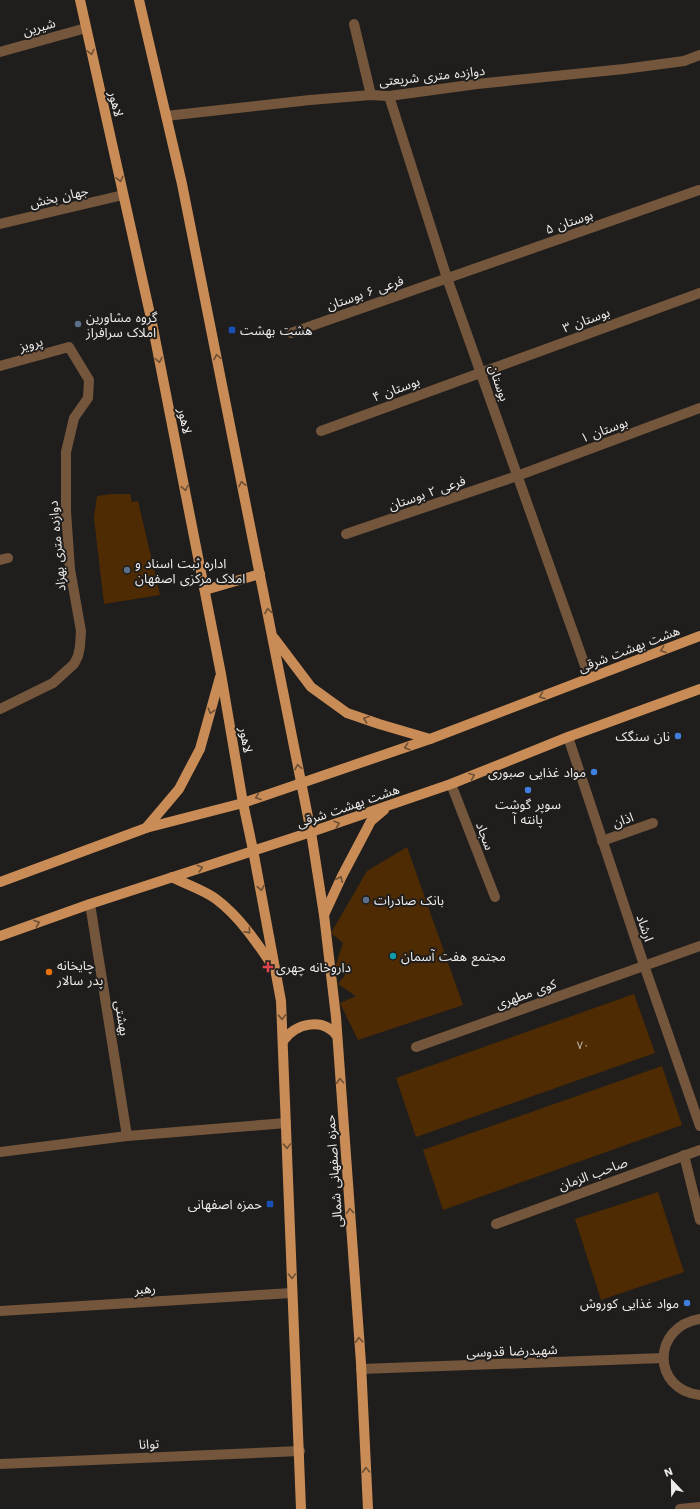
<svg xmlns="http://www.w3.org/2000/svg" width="700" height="1509" viewBox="0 0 700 1509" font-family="'Work Sans','Noto Sans Arabic',sans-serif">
  <rect width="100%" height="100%" fill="#201e1c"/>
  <g fill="#4e2b02">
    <polygon points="111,494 130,494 132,502 138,501 160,595 104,604 94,518 97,496"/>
    <polygon points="407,847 463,1005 358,1040 340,1003 356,996 338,984 345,975 335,968 343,943 331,933 367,871"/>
    <polygon points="634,994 655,1053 416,1137 396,1078"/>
    <polygon points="662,1066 682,1125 443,1210 423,1150"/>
    <polygon points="658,1192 684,1272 601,1300 575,1219"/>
  </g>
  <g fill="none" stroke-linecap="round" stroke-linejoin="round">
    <g stroke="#74563d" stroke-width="10">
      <polyline points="354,24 371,95"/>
      <polyline points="0,52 86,28"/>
      <polyline points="389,96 447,278 589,677"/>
      <polyline points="166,116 310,100 371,95 389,96 477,84 624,69 684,61 700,55"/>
      <polyline points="0,224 123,195"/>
      <polyline points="291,333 699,190"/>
      <polyline points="0,366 69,347 89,380 88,398 74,418 66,452 66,511 70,569 81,631 80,646 78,656 74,664 53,683 0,709"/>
      <polyline points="321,431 700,293"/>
      <polyline points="346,534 517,476 700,408"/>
      <polyline points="0,560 8,558"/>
      <polyline points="568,737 644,965 700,1126"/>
      <polyline points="451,784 495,897"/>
      <polyline points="602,841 653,823"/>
      <polyline points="90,904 127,1136"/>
      <polyline points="416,1047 700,946"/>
      <polyline points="0,1152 127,1136 286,1123"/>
      <polyline points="684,1155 700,1220"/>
      <polyline points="496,1224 700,1150"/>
      <polyline points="0,1311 292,1293"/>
      <path d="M700 1319C651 1327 652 1390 700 1395"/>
      <polyline points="361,1369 663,1358"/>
      <polyline points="0,1464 300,1451"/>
      <polyline points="680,1509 700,1507"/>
    </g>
    <g stroke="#ca8c56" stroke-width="10">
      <polyline points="80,0 152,323 221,674 243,803 253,850 281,1001 301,1509"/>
      <polyline points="139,0 182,184 311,832 324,915 336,1017 361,1363 368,1509"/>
      <polyline points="205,590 260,574"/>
      <polyline points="274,638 311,687 347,713 379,724 430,739"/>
      <polyline points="146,828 179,789 200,749 220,677"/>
      <path d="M172 877C185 884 204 890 216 899 240 917 257 943 274 968"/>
      <polyline points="0,882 146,828 243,803 430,739 700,636"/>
      <polyline points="324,915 342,876 371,821 384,810"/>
      <polyline points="0,936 90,904 311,832 451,784 568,737 700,689"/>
      <path d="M283 1041C296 1023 323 1017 337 1036"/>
    </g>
  </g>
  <defs><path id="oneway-chevron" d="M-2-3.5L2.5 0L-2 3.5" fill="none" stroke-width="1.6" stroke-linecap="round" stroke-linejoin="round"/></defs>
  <g stroke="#6c5036">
    <use href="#oneway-chevron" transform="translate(91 52) rotate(77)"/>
    <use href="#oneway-chevron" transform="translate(120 179) rotate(77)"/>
    <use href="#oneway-chevron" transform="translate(217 357) rotate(-101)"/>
    <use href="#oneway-chevron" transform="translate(159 360) rotate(79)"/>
    <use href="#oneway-chevron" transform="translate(242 484) rotate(-101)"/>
    <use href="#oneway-chevron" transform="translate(185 488) rotate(79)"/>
    <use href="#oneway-chevron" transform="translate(268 611) rotate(-101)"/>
    <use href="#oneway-chevron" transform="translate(663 650) rotate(160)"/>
    <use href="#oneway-chevron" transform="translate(542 696) rotate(159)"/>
    <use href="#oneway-chevron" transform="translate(211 711) rotate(106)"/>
    <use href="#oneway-chevron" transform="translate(366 719) rotate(-160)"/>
    <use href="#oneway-chevron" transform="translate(407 747) rotate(162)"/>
    <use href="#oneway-chevron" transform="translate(298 767) rotate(-101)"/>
    <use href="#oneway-chevron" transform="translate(472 776) rotate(-22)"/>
    <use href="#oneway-chevron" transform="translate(258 797) rotate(160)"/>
    <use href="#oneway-chevron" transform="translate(337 824) rotate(-19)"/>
    <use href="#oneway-chevron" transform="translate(200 868) rotate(-18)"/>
    <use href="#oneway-chevron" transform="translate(340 879) rotate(-65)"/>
    <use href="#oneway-chevron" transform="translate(261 888) rotate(79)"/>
    <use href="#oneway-chevron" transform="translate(37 923) rotate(-20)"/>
    <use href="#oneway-chevron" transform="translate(248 931) rotate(49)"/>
    <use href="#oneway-chevron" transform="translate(282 1017) rotate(88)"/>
    <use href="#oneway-chevron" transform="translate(340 1081) rotate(-94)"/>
    <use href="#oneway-chevron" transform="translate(287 1146) rotate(88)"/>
    <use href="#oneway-chevron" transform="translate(350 1211) rotate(-94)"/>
    <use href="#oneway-chevron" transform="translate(292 1276) rotate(88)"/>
    <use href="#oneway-chevron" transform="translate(359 1340) rotate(-94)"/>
    <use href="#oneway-chevron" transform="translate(366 1470) rotate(-93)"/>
  </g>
  <g fill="#5c6f8a" stroke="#201e1c" stroke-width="1.5">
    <circle cx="78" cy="324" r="4"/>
    <circle cx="127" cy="570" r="4"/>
    <circle cx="366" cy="900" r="4"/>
  </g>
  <g fill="#1a4fb4" stroke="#201e1c" stroke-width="1.5">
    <rect x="228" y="326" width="8" height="8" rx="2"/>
    <rect x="266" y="1200" width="8" height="8" rx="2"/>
  </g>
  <g fill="#3f7fe0" stroke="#201e1c" stroke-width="1.5">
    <circle cx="678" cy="736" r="4"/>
    <circle cx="594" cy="772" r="4"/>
    <circle cx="528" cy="790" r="4"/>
    <circle cx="687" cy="1303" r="4"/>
  </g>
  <circle fill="#0f9aa8" stroke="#201e1c" stroke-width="1.5" cx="393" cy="956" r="4"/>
  <path fill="#e0444e" stroke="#201e1c" stroke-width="1.5" d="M266 961h4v4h4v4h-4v4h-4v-4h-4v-4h4z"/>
  <circle fill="#e8710a" stroke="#201e1c" stroke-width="1.5" cx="49" cy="972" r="4"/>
  <g text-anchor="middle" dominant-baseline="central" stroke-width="4" stroke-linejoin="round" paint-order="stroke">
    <g font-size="11" fill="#c6bcb1">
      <text x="583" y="1045">۷۰</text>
    </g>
    <g font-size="13" fill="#eeeceb" stroke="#201e1c">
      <text transform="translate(39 27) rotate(-16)">شیرین</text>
      <text transform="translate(432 76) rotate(-6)">دوازده متری شریعتی</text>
      <text transform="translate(116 104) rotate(77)">لاهور</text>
      <text transform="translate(59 197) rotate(-13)">جهان بخش</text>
      <text transform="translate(569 222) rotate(-19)">بوستان ۵</text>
      <text transform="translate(365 293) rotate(-19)">فرعی ۶ بوستان</text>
      <text transform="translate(586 320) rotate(-20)">بوستان ۳</text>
      <text transform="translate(31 344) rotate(-15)">پرویز</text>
      <text transform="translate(499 383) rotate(71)">بوستان</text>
      <text transform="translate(396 389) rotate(-20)">بوستان ۴</text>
      <text transform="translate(185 421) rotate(79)">لاهور</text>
      <text transform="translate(604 430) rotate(-20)">بوستان ۱</text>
      <text transform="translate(427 493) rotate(-19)">فرعی ۲ بوستان</text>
      <text transform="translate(57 546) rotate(-95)">دوازده متری بهزاد</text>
      <text transform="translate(629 649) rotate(-21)">هشت بهشت شرقی</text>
      <text transform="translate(246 740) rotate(80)">لاهور</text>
      <text transform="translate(348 806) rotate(-19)">هشت بهشت شرقی</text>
      <text transform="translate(623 820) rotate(-19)">اذان</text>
      <text transform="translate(485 836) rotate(69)">سجاد</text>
      <text transform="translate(645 928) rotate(71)">ارشاد</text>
      <text transform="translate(526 994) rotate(-20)">کوی مطهری</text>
      <text transform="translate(122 1018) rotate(81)">بهشتی</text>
      <text transform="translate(334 1171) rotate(-94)">حمزه اصفهانی شمالی</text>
      <text transform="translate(593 1174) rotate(-20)">صاحب الزمان</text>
      <text transform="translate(145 1289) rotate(-4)">رهبر</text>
      <text transform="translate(512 1351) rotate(-2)">شهیدرضا قدوسی</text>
      <text transform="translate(149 1444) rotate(-3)">توانا</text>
    </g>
    <g font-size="13" fill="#eeeceb" stroke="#201e1c" text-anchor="start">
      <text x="86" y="317">گروه مشاورین<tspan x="86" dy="15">املاک سرافراز</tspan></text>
      <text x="240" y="330">هشت بهشت</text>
      <text x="135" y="563">اداره ثبت اسناد و<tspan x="135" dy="15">املاک مرکزی اصفهان</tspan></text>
      <text x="670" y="736" text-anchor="end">نان سنگک</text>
      <text x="586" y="772" text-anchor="end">مواد غذایی صبوری</text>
      <text x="528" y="804" text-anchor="middle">سوپر گوشت<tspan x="528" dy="15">پانته آ</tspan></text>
      <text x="374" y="900">بانک صادرات</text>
      <text x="401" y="956">مجتمع هفت آسمان</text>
      <text x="57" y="965">چایخانه<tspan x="57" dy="15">پدر سالار</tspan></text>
      <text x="276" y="967">داروخانه چهری</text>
      <text x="262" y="1204" text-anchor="end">حمزه اصفهانی</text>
      <text x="679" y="1303" text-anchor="end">مواد غذایی کوروش</text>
    </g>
  </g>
  <g transform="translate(672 1481) rotate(338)" stroke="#201e1c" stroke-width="3" paint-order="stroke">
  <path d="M0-3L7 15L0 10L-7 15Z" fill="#eeeceb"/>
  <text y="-6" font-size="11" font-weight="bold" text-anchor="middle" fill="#eeeceb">N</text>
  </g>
</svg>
